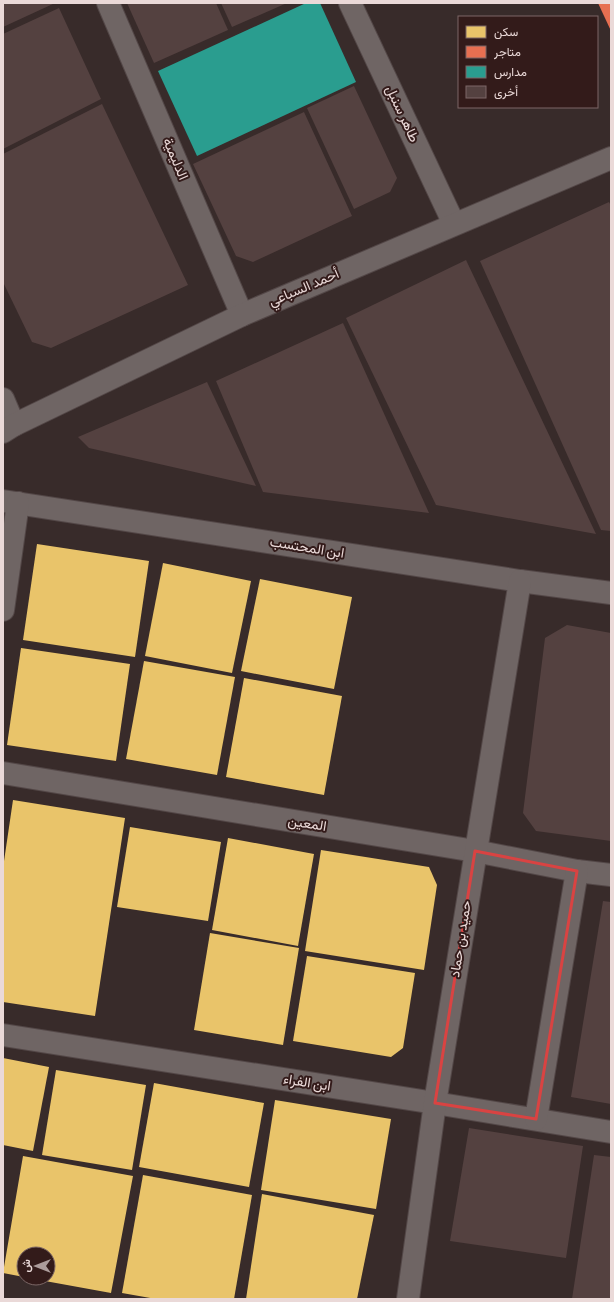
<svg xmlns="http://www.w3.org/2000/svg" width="614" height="1302" viewBox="0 0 614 1302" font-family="'Source Sans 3',Vazirmatn,sans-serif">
  <rect width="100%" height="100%" fill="#382b2a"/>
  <g fill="#e9c46a">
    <polygon points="37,544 149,561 135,657 23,640"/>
    <polygon points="163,563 251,581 232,673 145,656"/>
    <polygon points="260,579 352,597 334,689 241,671"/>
    <polygon points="21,648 130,664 116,761 7,745"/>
    <polygon points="144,661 235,677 217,775 126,759"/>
    <polygon points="244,678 342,696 324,795 226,777"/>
    <polygon points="13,800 125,818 95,1016 3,1002 3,868"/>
    <polygon points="130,827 221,842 208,921 117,907"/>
    <polygon points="228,838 314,854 298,946 212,930"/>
    <polygon points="321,850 429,867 437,885 424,970 305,951"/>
    <polygon points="210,933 299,948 283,1045 194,1030"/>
    <polygon points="307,956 415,973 403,1048 391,1057 293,1041"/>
    <polygon points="3,1058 49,1067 33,1151 3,1145"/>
    <polygon points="56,1070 146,1085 132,1170 42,1155"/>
    <polygon points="154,1083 264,1103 249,1187 139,1167"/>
    <polygon points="275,1100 391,1119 376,1209 261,1190"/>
    <polygon points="23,1156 133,1176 111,1293 34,1279 48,1278 48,1254 24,1254 24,1277 3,1273"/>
    <polygon points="143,1175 252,1195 234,1299 156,1299 122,1293"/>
    <polygon points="262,1194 374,1215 357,1299 246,1299"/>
  </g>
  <polygon fill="#e76f51" points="598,3 611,3 611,31"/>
  <polygon fill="#2a9d8f" points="306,3 320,3 356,82 197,156 158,71"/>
  <g fill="#544140">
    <polygon points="3,3 55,3 3,27"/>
    <polygon points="127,3 216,3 228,30 154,63"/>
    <polygon points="221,3 287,3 232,27"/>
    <polygon points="59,8 101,99 3,149 3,34"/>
    <polygon points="354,86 397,178 390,192 354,209 307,108"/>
    <polygon points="102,104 188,285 51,348 32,342 3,282 3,154"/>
    <polygon points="304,112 352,216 253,262 236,256 193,164"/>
    <polygon points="609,202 611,206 611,531 601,530 480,261"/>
    <polygon points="466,260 596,534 436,505 346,318"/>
    <polygon points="343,323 429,513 263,492 216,381"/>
    <polygon points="207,382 256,486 89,448 78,437"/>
    <polygon points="567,625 611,633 611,841 536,831 523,813 545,638"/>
    <polygon points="603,901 611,902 611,1104 571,1097"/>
    <polygon points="469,1128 583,1146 566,1258 450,1241"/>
    <polygon points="594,1155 611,1157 611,1299 572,1299"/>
  </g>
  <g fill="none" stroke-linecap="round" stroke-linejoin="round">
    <defs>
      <g id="minor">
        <polyline points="108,3 242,315"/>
        <polyline points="350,3 454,224"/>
        <polyline points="3,399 14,425"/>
        <polyline points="3,432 14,425 242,315 611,158"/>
        <polyline points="3,501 520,581 611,593"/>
        <polyline points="3,610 18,503"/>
        <polyline points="3,773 475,851 577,871 611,875"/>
        <polyline points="3,1035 435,1103 611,1132"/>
        <polyline points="536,1119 577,871"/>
        <polyline points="408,1299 435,1103 520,581"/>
      </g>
    </defs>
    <use href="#minor" stroke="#534747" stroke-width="24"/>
    <use href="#minor" stroke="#6f6564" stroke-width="22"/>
  </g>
  <path fill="none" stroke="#d94342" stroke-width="3" stroke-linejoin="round" d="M475 851 577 871 536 1119 435 1103Z"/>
  <g text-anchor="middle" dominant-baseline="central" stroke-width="4" stroke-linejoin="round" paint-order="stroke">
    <g font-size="14" fill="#ead9d8" stroke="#331b1a">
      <text transform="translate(402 114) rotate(65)">طاهر سنبل</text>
      <text transform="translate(175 159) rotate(67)">الدليمية</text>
      <text transform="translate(304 288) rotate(-23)">أحمد السباعي</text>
      <text transform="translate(307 548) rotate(9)">ابن المحتسب</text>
      <text transform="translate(307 824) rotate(9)">المعين</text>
      <text transform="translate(461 939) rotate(-81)">حميد بن حماد</text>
      <text transform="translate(307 1083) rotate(9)">ابن الفراء</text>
    </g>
  </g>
  <rect width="614" height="1302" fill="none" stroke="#ead9d8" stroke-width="8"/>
  <rect x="458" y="16" width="140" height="92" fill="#331b1a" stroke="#7c6766"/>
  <rect x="466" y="26" width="20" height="12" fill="#e9c46a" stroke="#7c6766"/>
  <text x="494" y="36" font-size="12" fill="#ead9d8">سكن</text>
  <rect x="466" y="46" width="20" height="12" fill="#e76f51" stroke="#7c6766"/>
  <text x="494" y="56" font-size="12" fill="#ead9d8">متاجر</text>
  <rect x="466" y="66" width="20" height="12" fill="#2a9d8f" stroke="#7c6766"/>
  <text x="494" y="76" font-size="12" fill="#ead9d8">مدارس</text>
  <rect x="466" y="86" width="20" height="12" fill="#544140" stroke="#7c6766"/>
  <text x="494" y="96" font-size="12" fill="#ead9d8">أخرى</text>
  <g transform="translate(36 1266) rotate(270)"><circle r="19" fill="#331b1a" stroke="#7c6766"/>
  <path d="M0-3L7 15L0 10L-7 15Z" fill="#ac9c9b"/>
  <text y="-6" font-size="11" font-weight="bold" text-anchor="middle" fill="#ead9d8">ش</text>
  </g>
</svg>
